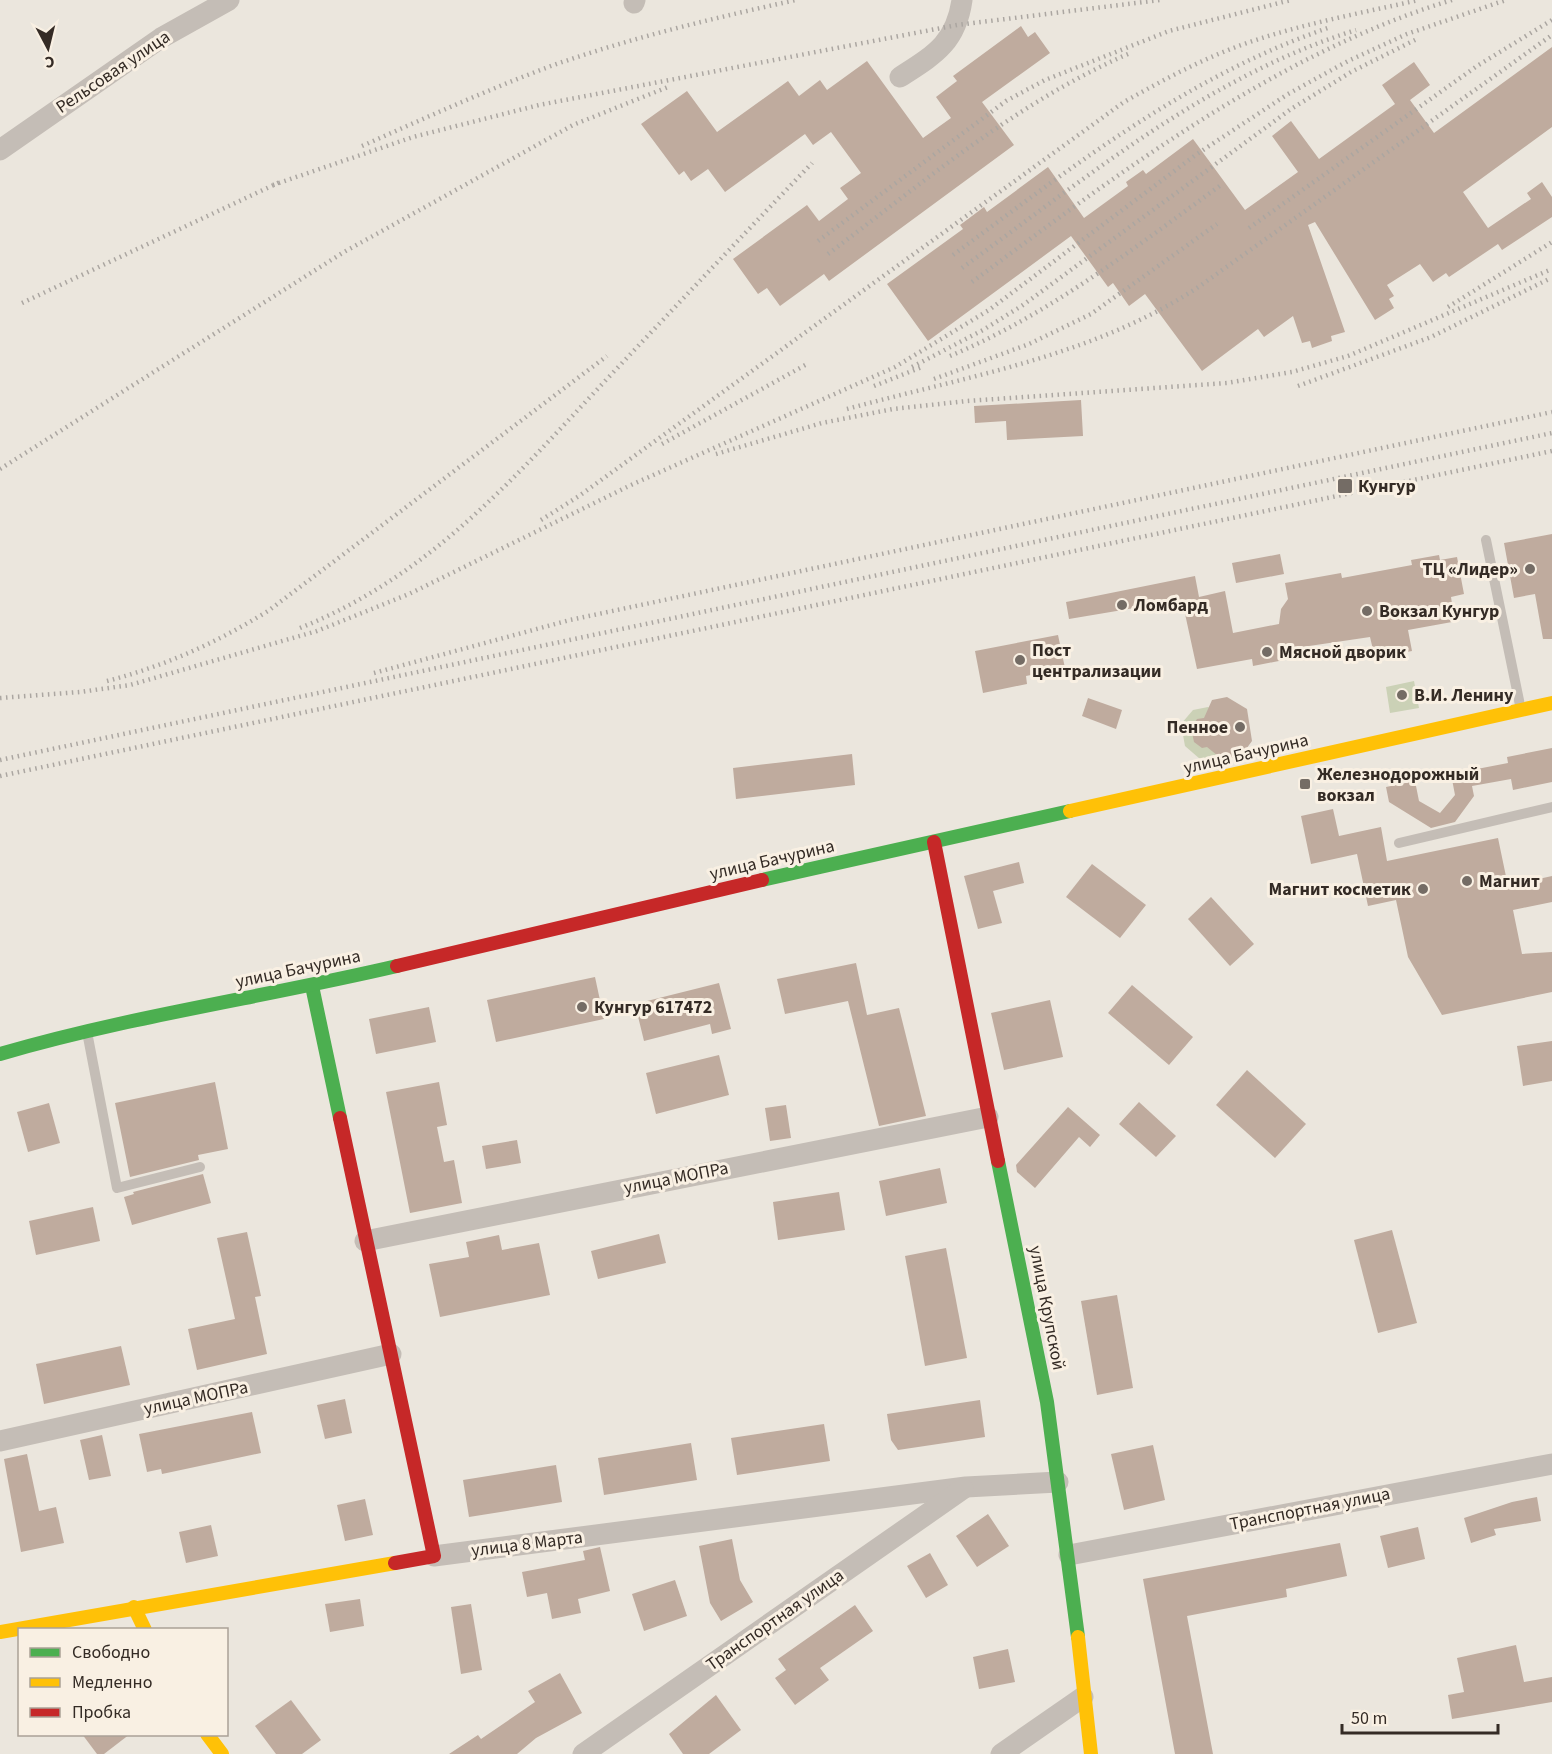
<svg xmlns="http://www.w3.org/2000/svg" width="1552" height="1754" viewBox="0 0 1552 1754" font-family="'Source Sans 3',sans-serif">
  <rect width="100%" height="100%" fill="#ebe6dd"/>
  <g fill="#cbd1b6">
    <polygon points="1414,681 1419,708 1390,713 1386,687"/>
    <polygon points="1208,707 1226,718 1230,740 1217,756 1200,759 1185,746 1181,724 1193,710"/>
  </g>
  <g fill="#bfab9e">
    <polygon points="1021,26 1028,37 1035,32 1050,53 982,102 1014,145 829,281 824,274 780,306 767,288 758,294 733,259 807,205 819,221 848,199 840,188 861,173 831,132 813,145 805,134 725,192 708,169 691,181 684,171 679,175 641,124 687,91 717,132 788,81 799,96 820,80 827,90 867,61 923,138 951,118 936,97 957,81 953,76"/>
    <polygon points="1552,47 1552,127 1463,192 1488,228 1531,199 1527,193 1542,182 1552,197 1552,217 1502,250 1498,244 1449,277 1446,273 1433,282 1420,264 1387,285 1394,296 1389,299 1394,308 1375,320 1315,222 1308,225 1345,332 1331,336 1332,341 1312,348 1310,341 1302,343 1293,316 1264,337 1258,329 1202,371 1145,294 1129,306 1113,283 1108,287 1071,236 928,341 887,284 963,229 960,225 984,207 987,212 1048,167 1084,218 1128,186 1126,182 1143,170 1146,174 1193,139 1245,210 1298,172 1272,136 1291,121 1319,159 1395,104 1382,85 1414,62 1430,85 1410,100 1434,133"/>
    <polygon points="1081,400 1083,436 1007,440 1006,421 975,423 974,406"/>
    <polygon points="1552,534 1552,639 1543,639 1535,594 1514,598 1504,543"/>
    <polygon points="1280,554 1284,574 1236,583 1232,563"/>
    <polygon points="1439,555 1440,560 1457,557 1464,594 1451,597 1454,617 1451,617 1452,622 1408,630 1412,651 1375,658 1370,637 1282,650 1284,660 1253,666 1252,659 1197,669 1182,600 1069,619 1066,602 1195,576 1199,597 1225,591 1233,633 1279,624 1281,609 1288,599 1285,583 1341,573 1342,578 1412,565 1411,560"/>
    <polygon points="1058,635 1065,668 1026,676 1027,684 983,693 975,651"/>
    <polygon points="1227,697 1247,709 1252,741 1241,756 1223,760 1207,747 1202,748 1194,742 1191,728 1197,719 1204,718 1212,700"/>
    <polygon points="1088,698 1122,710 1116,729 1082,716"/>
    <polygon points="1552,748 1552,782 1513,790 1511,779 1472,786 1474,796 1455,822 1431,828 1389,802 1386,787 1415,781 1419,801 1440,813 1455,795 1451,774 1508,763 1507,757"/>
    <polygon points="852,754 855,785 736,799 733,768"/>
    <polygon points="1333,809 1339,836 1381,827 1387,861 1498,838 1508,886 1552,876 1552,902 1513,910 1522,954 1552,952 1552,992 1442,1015 1408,957 1396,900 1368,906 1357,854 1311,864 1301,816"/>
    <polygon points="1019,862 1024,883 993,891 1002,923 978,929 964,876"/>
    <polygon points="1092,864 1146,905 1120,938 1066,897"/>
    <polygon points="1211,897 1254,944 1230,966 1188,919"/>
    <polygon points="856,963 867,1015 899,1008 926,1116 879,1126 848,1001 785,1014 777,979"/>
    <polygon points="595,977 604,1019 496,1042 487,1000"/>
    <polygon points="719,983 731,1029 712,1034 710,1024 644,1041 635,1004"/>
    <polygon points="1132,985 1193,1037 1169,1065 1108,1013"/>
    <polygon points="1050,1000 1063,1057 1004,1070 991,1013"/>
    <polygon points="429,1007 436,1042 376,1054 369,1019"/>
    <polygon points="1552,1041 1552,1081 1523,1086 1517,1046"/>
    <polygon points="719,1055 729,1095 656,1114 646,1073"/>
    <polygon points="1247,1070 1306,1124 1275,1158 1216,1105"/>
    <polygon points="215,1082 228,1149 198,1155 199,1160 130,1177 115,1103"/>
    <polygon points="439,1082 447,1125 437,1127 444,1162 454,1160 462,1203 410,1213 386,1092"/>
    <polygon points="1139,1102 1176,1136 1156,1157 1119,1124"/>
    <polygon points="49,1103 60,1143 28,1152 17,1112"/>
    <polygon points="786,1105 791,1138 770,1141 765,1108"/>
    <polygon points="1068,1107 1100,1135 1090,1147 1079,1137 1035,1188 1017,1172 1016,1165"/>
    <polygon points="517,1140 521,1163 486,1169 482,1146"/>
    <polygon points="940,1168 947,1203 886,1216 879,1181"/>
    <polygon points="203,1174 211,1203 132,1225 124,1197 134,1194 133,1192"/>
    <polygon points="839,1192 845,1230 778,1240 773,1202"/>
    <polygon points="93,1207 100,1241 36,1255 29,1221"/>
    <polygon points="1392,1230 1417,1323 1378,1333 1354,1240"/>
    <polygon points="247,1232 261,1296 255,1297 267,1354 197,1370 188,1329 235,1319 217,1238"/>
    <polygon points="659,1234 666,1263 598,1279 591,1251"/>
    <polygon points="499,1235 502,1250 539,1243 550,1295 440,1317 429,1264 469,1257 466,1242"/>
    <polygon points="946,1248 967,1358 925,1366 905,1256"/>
    <polygon points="1117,1295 1133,1388 1097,1395 1081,1301"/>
    <polygon points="121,1346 130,1385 44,1404 36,1364"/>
    <polygon points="345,1399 352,1433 325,1439 317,1405"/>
    <polygon points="980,1400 985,1437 898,1450 891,1440 887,1414"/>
    <polygon points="252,1412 261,1453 162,1474 161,1469 147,1472 139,1434"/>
    <polygon points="824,1424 830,1461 737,1475 731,1438"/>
    <polygon points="102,1435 111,1476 89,1480 80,1440"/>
    <polygon points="691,1443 697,1480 604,1495 598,1458"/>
    <polygon points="1153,1445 1165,1500 1124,1510 1111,1454"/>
    <polygon points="27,1454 39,1511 56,1507 64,1543 21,1552 4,1459"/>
    <polygon points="556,1465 562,1502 469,1517 463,1480"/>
    <polygon points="1537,1497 1541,1521 1494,1529 1496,1535 1471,1543 1464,1518 1512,1502"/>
    <polygon points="365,1499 373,1535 345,1541 337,1505"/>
    <polygon points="988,1514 1009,1546 977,1567 956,1536"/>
    <polygon points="211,1525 218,1556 186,1563 179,1532"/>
    <polygon points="1418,1527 1425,1559 1388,1568 1380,1536"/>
    <polygon points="732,1539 740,1580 753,1602 721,1621 710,1603 699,1546"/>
    <polygon points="1340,1543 1347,1576 1286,1589 1287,1597 1187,1616 1213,1754 1175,1754 1143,1579"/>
    <polygon points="600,1547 610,1591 578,1599 581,1613 552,1619 547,1593 527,1597 522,1572 585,1560 583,1551"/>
    <polygon points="930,1553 948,1585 926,1598 907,1566"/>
    <polygon points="675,1580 687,1616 644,1631 632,1594"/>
    <polygon points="360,1599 364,1626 330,1632 325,1604"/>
    <polygon points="471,1604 482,1670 461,1674 451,1607"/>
    <polygon points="855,1605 873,1631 820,1668 829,1680 795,1705 775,1678 786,1670 778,1659"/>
    <polygon points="1516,1645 1524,1682 1552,1677 1552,1702 1452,1719 1448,1695 1464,1692 1457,1658"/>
    <polygon points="1008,1649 1015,1682 979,1689 973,1657"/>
    <polygon points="560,1673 582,1713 536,1738 517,1754 449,1754 478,1735 481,1739 535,1702 528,1691"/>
    <polygon points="716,1695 741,1730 709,1754 683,1754 669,1734"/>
    <polygon points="291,1700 321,1740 302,1754 276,1754 255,1726"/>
    <polygon points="82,1734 130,1734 104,1754 97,1754"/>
  </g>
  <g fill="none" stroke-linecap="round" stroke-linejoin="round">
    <g stroke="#c4bdb6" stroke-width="10">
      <polyline points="1486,540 1521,710"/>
      <polyline points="1399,843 1552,807"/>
      <polyline points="87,1032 117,1188 200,1167"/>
    </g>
    <g stroke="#c4bdb6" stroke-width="21">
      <polyline points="634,3 635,0"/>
      <path d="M900 77C934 55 956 43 962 0"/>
      <polyline points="0,150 161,38 229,0"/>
      <polyline points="365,1241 988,1117"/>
      <polyline points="0,1441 391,1354"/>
      <polyline points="1069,1555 1552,1464"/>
      <polyline points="434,1556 966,1487 1058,1482"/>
      <polyline points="583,1754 963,1489"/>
      <polyline points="1001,1754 1083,1697"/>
    </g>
    <g stroke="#4caf50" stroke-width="14">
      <polyline points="762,880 1070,811"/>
      <polyline points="312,986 340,1118"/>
      <path d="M0 1054C130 1016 265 997 397 966"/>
      <polyline points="998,1161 1047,1402 1078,1637"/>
    </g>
    <g stroke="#ffc107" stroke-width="14">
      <polyline points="1070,811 1552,703"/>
      <polyline points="134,1607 145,1630"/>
      <polyline points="0,1632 395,1563"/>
      <polyline points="1078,1637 1091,1754"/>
      <polyline points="207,1734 222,1754"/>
    </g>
    <g stroke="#c62828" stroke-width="14">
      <polyline points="934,842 998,1161"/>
      <polyline points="397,966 762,880"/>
      <polyline points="340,1118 434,1556 395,1563"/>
    </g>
    <g stroke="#aba6a1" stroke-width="4.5" stroke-dasharray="1.5 4.5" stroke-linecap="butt">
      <path d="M362 146C425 118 487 90 551 66 630 38 714 18 796 0"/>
      <polyline points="273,185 413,137 539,105 957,25 1160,0"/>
      <polyline points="1249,228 1477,66 1552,20"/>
      <polyline points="818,241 1006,101 1045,80 1169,31 1291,0"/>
      <path d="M828 254C924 182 1017 102 1128 54"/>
      <path d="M953 255C1071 168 1187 76 1328 28"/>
      <path d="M962 268C1086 178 1208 76 1356 30"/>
      <path d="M972 282C1119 173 1275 54 1452 0"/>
      <polyline points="22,303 280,182"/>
      <polyline points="1448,307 1552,242"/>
      <path d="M950 356C1050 314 1134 248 1221 185"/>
      <polyline points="912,367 983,330 1023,305 1291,109 1351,72 1419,38"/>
      <polyline points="934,379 1029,344 1091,314 1217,224"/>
      <polyline points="874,386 922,367"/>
      <polyline points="1298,386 1431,337 1549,279"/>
      <path d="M847 409C967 376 1091 357 1197 288L1552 35"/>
      <polyline points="662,444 809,363"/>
      <polyline points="716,454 822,423 893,409 967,401 1227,383 1292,372 1348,356 1552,269"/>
      <polyline points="0,469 344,252 573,125 668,87"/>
      <path d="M541 520 579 496 1124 102C1163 80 1202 59 1244 44 1301 24 1361 13 1419 0"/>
      <path d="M300 628C431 575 512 480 606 380 675 307 743 235 812 163"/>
      <polyline points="374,673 570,620 1552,412"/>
      <path d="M107 681C165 666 216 643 268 611L607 356"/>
      <polyline points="0,698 80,692 130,685 317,631 409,594 631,485 895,367 989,310 1197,154 1288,94 1348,61 1407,34 1506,0"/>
      <polyline points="0,760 1552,433"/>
      <polyline points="0,776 1552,451"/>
    </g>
  </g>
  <g fill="#746c65" stroke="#f9f0e3" stroke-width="2">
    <rect x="1337" y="478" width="16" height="16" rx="3"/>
    <circle cx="1530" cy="569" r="6"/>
    <circle cx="1122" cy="605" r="6"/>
    <circle cx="1367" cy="611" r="6"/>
    <circle cx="1267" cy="652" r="6"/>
    <circle cx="1020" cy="660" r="6"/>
    <circle cx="1402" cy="695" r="6"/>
    <circle cx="1240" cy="727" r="6"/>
    <rect x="1299" y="778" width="12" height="12" rx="3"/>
    <circle cx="1467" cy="881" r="6"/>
    <circle cx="1423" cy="889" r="6"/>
    <circle cx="582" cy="1007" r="6"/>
  </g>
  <g text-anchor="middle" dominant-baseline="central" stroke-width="6" stroke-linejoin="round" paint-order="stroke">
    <g font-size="18" fill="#342b25" stroke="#f9f0e3">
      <text transform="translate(113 72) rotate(-34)">Рельсовая улица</text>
      <text transform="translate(1246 754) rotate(-13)">улица Бачурина</text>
      <text transform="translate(772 860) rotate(-13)">улица Бачурина</text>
      <text transform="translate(298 969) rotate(-12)">улица Бачурина</text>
      <text transform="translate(676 1178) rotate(-11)">улица МОПРа</text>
      <text transform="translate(1047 1308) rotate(79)">улица Крупской</text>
      <text transform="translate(196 1398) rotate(-12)">улица МОПРа</text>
      <text transform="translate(1310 1509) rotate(-11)">Транспортная улица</text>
      <text transform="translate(527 1544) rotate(-7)">улица 8 Марта</text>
      <text transform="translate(775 1620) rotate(-35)">Транспортная улица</text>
    </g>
    <g font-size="18" font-weight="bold" fill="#342b25" stroke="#f9f0e3" text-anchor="start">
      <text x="1358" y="486">Кунгур</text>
      <text x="1518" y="569" text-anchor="end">ТЦ «Лидер»</text>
      <text x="1134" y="605">Ломбард</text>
      <text x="1379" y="611">Вокзал Кунгур</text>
      <text x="1032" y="650">Пост<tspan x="1032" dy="21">централизации</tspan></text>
      <text x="1279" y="652">Мясной дворик</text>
      <text x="1414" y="695">В.И. Ленину</text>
      <text x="1228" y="727" text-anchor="end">Пенное</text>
      <text x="1317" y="774">Железнодорожный<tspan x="1317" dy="21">вокзал</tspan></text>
      <text x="1479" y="881">Магнит</text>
      <text x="1411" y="889" text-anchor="end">Магнит косметик</text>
      <text x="594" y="1007">Кунгур 617472</text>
    </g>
  </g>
  <rect x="18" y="1628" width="210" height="108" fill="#f9f0e3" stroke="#aaa197" stroke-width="1.5"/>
  <rect x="30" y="1648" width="30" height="9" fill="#4caf50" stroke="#aaa197" stroke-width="1.5"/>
  <text x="72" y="1658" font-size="18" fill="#342b25">Свободно</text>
  <rect x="30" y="1678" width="30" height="9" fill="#ffc107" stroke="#aaa197" stroke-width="1.5"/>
  <text x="72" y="1688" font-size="18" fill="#342b25">Медленно</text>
  <rect x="30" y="1708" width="30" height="9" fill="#c62828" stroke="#aaa197" stroke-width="1.5"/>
  <text x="72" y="1718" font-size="18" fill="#342b25">Пробка</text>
  <g transform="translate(48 48) rotate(173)" stroke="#f9f0e3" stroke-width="4.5" paint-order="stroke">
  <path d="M0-4.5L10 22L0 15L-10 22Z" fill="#342b25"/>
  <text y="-9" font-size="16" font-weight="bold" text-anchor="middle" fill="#342b25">С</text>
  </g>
  <path d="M1342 1724v9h156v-9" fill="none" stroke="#342b25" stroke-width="3"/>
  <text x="1351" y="1724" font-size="18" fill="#342b25" stroke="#f9f0e3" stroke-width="4.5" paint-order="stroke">50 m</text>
</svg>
